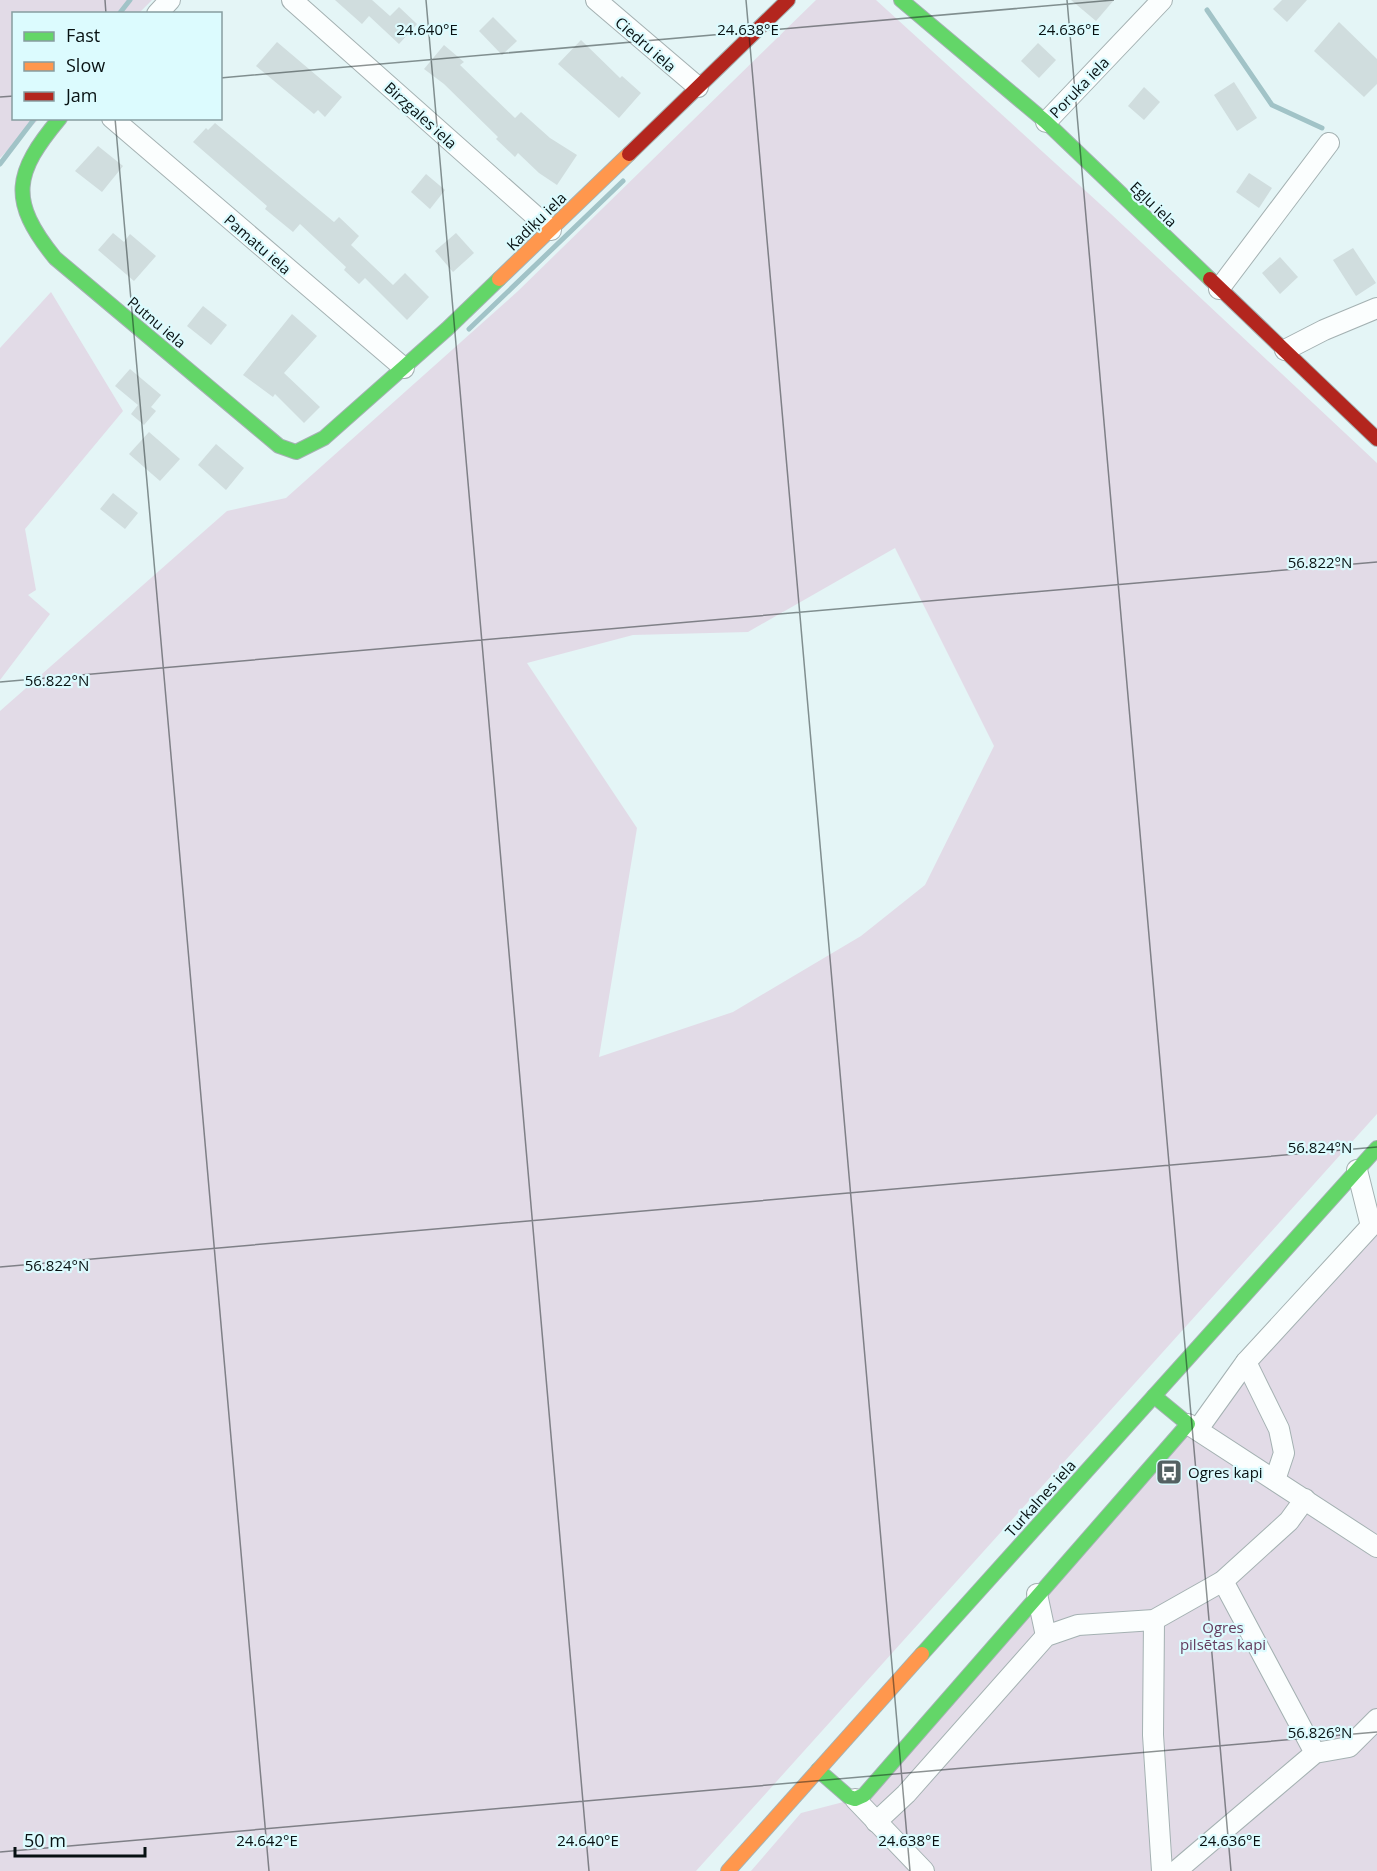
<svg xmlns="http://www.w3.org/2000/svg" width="1377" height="1871" viewBox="0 0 1377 1871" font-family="'Open Sans',sans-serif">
  <rect width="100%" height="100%" fill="#e4f5f6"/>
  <g fill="#e2dbe7" fill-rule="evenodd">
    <polygon points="0,0 152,0 139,13 14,14 14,118 39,119 0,158"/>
    <path d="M816 0H876L1111 214 1377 463V1114L696 1871H0V711L227 511 286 498 518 291ZM895 548 994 746 925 885 861 936 733 1012 599 1057 637 828 527 663 633 635 748 632Z"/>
    <polygon points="51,292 123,411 25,529 36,590 28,595 50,614 0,680 0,348"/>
    <polygon points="1377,1221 1377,1871 751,1871 801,1813 855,1799"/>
  </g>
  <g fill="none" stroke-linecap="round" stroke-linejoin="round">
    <g stroke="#a1c3c7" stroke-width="5">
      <polyline points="1207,10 1272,105 1322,128"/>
      <polyline points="119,14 130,0"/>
      <polyline points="0,164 35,118"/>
      <polyline points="469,329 623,181"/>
    </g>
  </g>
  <g fill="#d0ddde">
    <polygon points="335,0 372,0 390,16 399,7 417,24 399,44 369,16 362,24"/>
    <polygon points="1071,0 1114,0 1096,21"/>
    <polygon points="1282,0 1307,0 1287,22 1273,9"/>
    <polygon points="493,17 517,41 502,55 479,31"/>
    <polygon points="1339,22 1377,59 1377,84 1364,97 1314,51"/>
    <polygon points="581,40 620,78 622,76 641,93 619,118 558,64"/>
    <polygon points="277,42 342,97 325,117 318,110 314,114 256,66"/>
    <polygon points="1038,43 1056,60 1039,78 1021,61"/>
    <polygon points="444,45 464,62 460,65 515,118 521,112 550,138 577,155 557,185 539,173 518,153 515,157 496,139 498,137 444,84 424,69"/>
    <polygon points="1234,82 1257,118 1237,131 1214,95"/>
    <polygon points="1144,87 1160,102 1144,120 1128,106"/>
    <polygon points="215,123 334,222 339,217 359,236 351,245 393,285 405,273 429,297 407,320 365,278 359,284 344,270 346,267 300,224 293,232 265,209 267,206 193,142 206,128 208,130"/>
    <polygon points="98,146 123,166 102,192 75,171"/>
    <polygon points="1249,173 1272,188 1259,208 1236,192"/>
    <polygon points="426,174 445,190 430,209 411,192"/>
    <polygon points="113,233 124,242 130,234 156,256 134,281 98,250"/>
    <polygon points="456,233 474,253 453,272 435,251"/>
    <polygon points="1353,248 1376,283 1356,296 1333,260"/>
    <polygon points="1280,257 1298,277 1280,294 1262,273"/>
    <polygon points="203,306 227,325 211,345 187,326"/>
    <polygon points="292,314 317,336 284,373 320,407 304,423 275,394 273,397 243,375"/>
    <polygon points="130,369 161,395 151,407 156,411 144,425 131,414 138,405 115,386"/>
    <polygon points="149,432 180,459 160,481 129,454"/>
    <polygon points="216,444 244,468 226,490 198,465"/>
    <polygon points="113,493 138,513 125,529 100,509"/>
  </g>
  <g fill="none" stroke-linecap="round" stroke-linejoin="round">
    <defs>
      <g id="street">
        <polyline points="292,0 551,230"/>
        <polyline points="596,0 698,87"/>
        <polyline points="157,14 170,0"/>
        <polyline points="112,118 404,368"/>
        <polyline points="1046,122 1162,0"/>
        <polyline points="1219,289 1329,143"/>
        <polyline points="1285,350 1324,330 1377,308"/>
        <polyline points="1246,1362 1279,1429 1284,1453 1275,1480"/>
        <polyline points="1188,1424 1377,1547"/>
        <polyline points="1198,1429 1246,1362 1371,1226 1357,1170"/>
        <polyline points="1223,1581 1315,1753"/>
        <polyline points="1037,1594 1046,1636"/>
        <polyline points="1154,1620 1153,1735 1162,1871"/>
        <polyline points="855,1799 924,1871"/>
        <polyline points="876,1822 906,1794 1046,1636 1078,1625 1154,1620 1223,1581 1289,1521 1305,1499"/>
        <polyline points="1176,1871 1315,1753 1349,1747 1377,1719"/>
      </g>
      <g id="fast">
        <polyline points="901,0 1046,122 1210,279"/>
        <path d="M60 118C14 173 8 200 55 258L279 446 296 452 324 438 447 329 499 279"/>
        <polyline points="922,1654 1377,1148"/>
        <polyline points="818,1770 849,1797 855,1799 864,1795 1188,1424 1154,1396"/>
      </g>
      <g id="slow">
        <polyline points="499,279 629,154"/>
        <polyline points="728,1871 922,1654"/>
      </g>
      <g id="jam">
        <polyline points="629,154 788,0"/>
        <polyline points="1210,279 1377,439"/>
      </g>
    </defs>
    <use href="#street" stroke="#a4b1b2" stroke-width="22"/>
    <use href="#fast" stroke="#a4b1b2" stroke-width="16"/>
    <use href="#slow" stroke="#a4b1b2" stroke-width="16"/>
    <use href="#jam" stroke="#a4b1b2" stroke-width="16"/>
    <use href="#street" stroke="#fbfefe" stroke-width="20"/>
    <use href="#fast" stroke="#63d668" stroke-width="14"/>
    <use href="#slow" stroke="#ff974d" stroke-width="14"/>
    <use href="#jam" stroke="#b3261e" stroke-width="14"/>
  </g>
  <path fill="none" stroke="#071112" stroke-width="1.5" stroke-opacity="0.45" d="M105 0 106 14M426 0 589 1871M746 0 910 1871M1067 0 1231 1871M220 78 1114 0M0 97 14 96M115 118 269 1871M0 682 1377 562M0 1267 1377 1147M0 1852 1377 1732"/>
  <defs>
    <symbol id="bus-square" viewBox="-11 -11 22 22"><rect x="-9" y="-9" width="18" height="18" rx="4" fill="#546162" stroke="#dcfbfe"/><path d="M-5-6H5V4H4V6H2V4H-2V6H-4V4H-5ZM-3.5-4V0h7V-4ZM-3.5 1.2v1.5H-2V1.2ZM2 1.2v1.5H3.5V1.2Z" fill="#fff"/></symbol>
  </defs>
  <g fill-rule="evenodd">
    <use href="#bus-square" x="1154" y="1457" width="30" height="30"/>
  </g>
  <g text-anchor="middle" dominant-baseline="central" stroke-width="4.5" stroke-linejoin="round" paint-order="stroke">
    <g font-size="15" fill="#071112" stroke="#dcfbfe">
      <text transform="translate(646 44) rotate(41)">Ciedru iela</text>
      <text transform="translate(1079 87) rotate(-46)">Poruka iela</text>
      <text transform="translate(421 115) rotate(42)">Birzgales iela</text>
      <text transform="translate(1154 204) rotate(44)">Egļu iela</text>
      <text transform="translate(536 221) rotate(-44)">Kadiķu iela</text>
      <text transform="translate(258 244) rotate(41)">Pamatu iela</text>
      <text transform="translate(157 322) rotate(40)">Putnu iela</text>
      <text transform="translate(1040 1498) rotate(-48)">Turkalnes iela</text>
    </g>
    <g font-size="15" fill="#071112" stroke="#dcfbfe" text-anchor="start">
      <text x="1188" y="1472">Ogres kapi</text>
    </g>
    <g font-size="15" fill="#643b5d" stroke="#dcfbfe">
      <text x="1223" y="1627">Ogres<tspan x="1223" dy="17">pilsētas kapi</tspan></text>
    </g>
  </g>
  <g font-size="15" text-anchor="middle" fill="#071112" stroke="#dcfbfe" stroke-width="4.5" stroke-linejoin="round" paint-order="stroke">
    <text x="427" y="35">24.640°E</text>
    <text x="748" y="35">24.638°E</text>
    <text x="1069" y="35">24.636°E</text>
    <text x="1320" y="568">56.822°N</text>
    <text x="57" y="686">56.822°N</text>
    <text x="1320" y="1153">56.824°N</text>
    <text x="57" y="1271">56.824°N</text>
    <text x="1320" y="1738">56.826°N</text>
    <text x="267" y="1846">24.642°E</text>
    <text x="588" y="1846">24.640°E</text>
    <text x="909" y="1846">24.638°E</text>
    <text x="1230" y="1846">24.636°E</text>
  </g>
  <rect x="12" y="12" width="210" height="108" fill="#dcfbfe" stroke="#879da0" stroke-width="1.5"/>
  <rect x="24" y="32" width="30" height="9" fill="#63d668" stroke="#879da0" stroke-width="1.5"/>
  <text x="66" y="42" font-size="18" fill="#071112">Fast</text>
  <rect x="24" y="62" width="30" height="9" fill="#ff974d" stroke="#879da0" stroke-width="1.5"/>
  <text x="66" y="72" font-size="18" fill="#071112">Slow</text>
  <rect x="24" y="92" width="30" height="9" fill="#b3261e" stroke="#879da0" stroke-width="1.5"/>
  <text x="66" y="102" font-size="18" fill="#071112">Jam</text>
  <path d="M15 1847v9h130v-9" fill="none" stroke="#071112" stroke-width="3"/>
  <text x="24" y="1847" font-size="18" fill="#071112" stroke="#dcfbfe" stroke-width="4.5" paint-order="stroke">50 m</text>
</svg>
